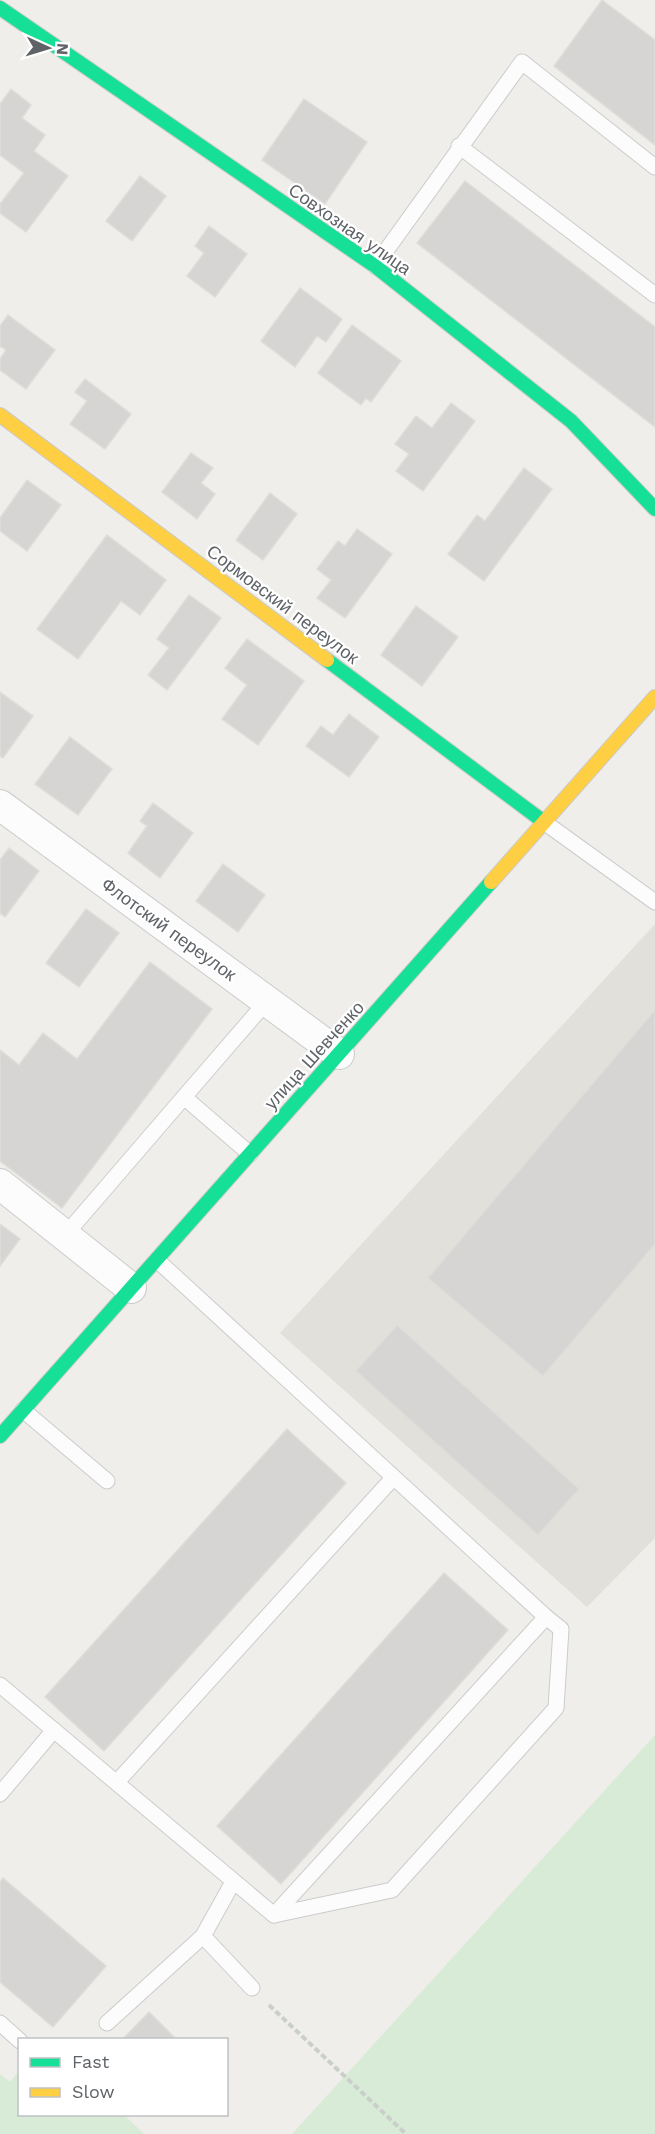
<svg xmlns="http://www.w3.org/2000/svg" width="655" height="2134" viewBox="0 0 655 2134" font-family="'Work Sans',sans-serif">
  <rect width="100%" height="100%" fill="#efeeea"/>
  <polygon fill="#e2e0da" points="655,924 655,1538 587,1607 280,1333"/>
  <g fill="#d8ebd6">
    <polygon points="655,1735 655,2134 292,2134"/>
    <polygon points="19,2071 20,2114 124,2115 144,2134 0,2134 0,2074 10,2082"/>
  </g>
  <g fill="#d6d5d3" stroke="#deddd9" stroke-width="1.5">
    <polygon points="602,0 655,40 655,145 554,66"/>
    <polygon points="11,89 31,105 22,118 45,135 34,151 68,176 26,232 0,213 0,204 24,173 0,155 0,104"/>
    <polygon points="304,99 367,142 325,204 262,160"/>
    <polygon points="140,176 166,196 132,241 106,221"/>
    <polygon points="465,181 655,327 655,427 417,243"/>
    <polygon points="209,226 247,254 215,297 187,276 204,253 195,246"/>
    <polygon points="300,288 342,319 326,342 317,336 295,367 261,341"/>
    <polygon points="8,315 55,350 26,389 0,370 0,359 6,350 0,346 0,326"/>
    <polygon points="352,325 401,361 371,402 366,398 361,405 318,373"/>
    <polygon points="85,379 131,414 105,449 70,424 87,401 75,392"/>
    <polygon points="451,403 475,421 423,491 396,471 409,454 395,444 416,416 432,428"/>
    <polygon points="191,453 213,468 201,483 215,494 197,519 162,492"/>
    <polygon points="524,468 552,489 484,581 448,554 477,515 485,521"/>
    <polygon points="27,480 61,505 27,551 0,531 0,518"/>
    <polygon points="270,493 297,514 263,560 236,540"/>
    <polygon points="357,529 392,554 345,618 317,598 331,580 317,569 338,541 345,546"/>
    <polygon points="107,535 166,580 140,615 121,601 78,659 37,629"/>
    <polygon points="189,595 221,618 167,690 148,675 169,648 157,639"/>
    <polygon points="416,606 458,637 422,686 381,655"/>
    <polygon points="247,639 304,681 258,745 222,719 247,685 225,668"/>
    <polygon points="0,692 33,716 3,758 0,756"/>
    <polygon points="349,714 379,737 349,777 306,746 321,726 333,735"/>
    <polygon points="70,737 112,769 78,815 35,784"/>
    <polygon points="153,803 193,833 160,878 128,853 147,826 140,821"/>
    <polygon points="9,848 39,871 5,917 0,913 0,860"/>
    <polygon points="223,864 265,895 238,932 196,901"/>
    <polygon points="86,909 119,933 79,987 46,963"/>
    <polygon points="150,962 212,1009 62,1208 0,1161 0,1050 19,1065 43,1033 77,1059"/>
    <polygon points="655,1010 655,1244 543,1376 428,1278"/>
    <polygon points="0,1224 20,1239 0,1266"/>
    <polygon points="397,1325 579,1489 538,1535 356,1371"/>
    <polygon points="287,1429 346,1483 104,1751 45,1697"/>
    <polygon points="444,1573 508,1630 281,1884 217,1826"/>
    <polygon points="3,1878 106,1966 53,2027 0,1982 0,1882"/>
    <polygon points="149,2012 177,2040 122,2040"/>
  </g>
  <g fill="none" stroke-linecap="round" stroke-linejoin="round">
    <defs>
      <g id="lane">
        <polyline points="459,146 655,295"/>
        <polyline points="375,266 522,62 655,167"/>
        <polyline points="544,822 655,902"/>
        <polyline points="184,1097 267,1001"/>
        <polyline points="66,1234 184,1097 250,1154"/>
        <polyline points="23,1410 107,1481"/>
        <polyline points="0,1685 274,1915 546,1617 157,1260"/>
        <polyline points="117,1782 393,1478"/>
        <polyline points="0,1794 54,1730"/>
        <polyline points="233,1882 203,1936 252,1988"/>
        <polyline points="274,1915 392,1890 556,1708 561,1629 546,1617"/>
        <polyline points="0,2023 20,2041"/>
        <polyline points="107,2023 203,1936"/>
      </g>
      <g id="street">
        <polyline points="0,805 339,1054"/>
        <polyline points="0,1184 131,1288"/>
      </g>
      <g id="fast">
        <polyline points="0,8 375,266 571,421 655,509"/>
        <polyline points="327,660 544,822"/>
        <polyline points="0,1436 491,882"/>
      </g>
      <g id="slow">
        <polyline points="0,415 327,660"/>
        <polyline points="491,882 655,697"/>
      </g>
    </defs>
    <use href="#lane" stroke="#cbcccc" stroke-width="17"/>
    <use href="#street" stroke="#cbcccc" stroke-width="32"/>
    <use href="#fast" stroke="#cacacb" stroke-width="16"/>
    <use href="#slow" stroke="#cacacb" stroke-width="16"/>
    <polyline stroke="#cacfcc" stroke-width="4" stroke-dasharray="6 3" stroke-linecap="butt" points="269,2005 406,2134"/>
    <use href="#lane" stroke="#fdfcfc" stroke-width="15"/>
    <use href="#street" stroke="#fdfcfc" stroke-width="30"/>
    <use href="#fast" stroke="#16e098" stroke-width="14"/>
    <use href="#slow" stroke="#ffcf43" stroke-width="14"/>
  </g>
  <g text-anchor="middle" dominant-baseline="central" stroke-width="4.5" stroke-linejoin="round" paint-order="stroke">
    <g font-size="18" fill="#5f6368" stroke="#fff">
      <text transform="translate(350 229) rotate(35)">Совхозная улица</text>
      <text transform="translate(283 604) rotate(37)">Сормовский переулок</text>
      <text transform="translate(169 929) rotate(36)">Флотский переулок</text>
      <text transform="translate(314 1055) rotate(-48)">улица Шевченко</text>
    </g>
  </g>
  <rect x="18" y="2038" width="210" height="78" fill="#ffffff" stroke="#bfc1c3" stroke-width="1.5"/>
  <rect x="30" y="2058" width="30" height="9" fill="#16e098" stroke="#bfc1c3" stroke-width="1.5"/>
  <text x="72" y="2068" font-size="18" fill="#5f6368">Fast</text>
  <rect x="30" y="2088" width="30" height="9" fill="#ffcf43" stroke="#bfc1c3" stroke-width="1.5"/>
  <text x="72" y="2098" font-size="18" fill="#5f6368">Slow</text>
  <g transform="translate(48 48) rotate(94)" stroke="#ffffff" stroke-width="4.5" paint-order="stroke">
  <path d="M0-4.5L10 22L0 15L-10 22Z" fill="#5f6368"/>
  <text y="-9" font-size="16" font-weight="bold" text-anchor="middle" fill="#5f6368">N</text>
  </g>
</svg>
